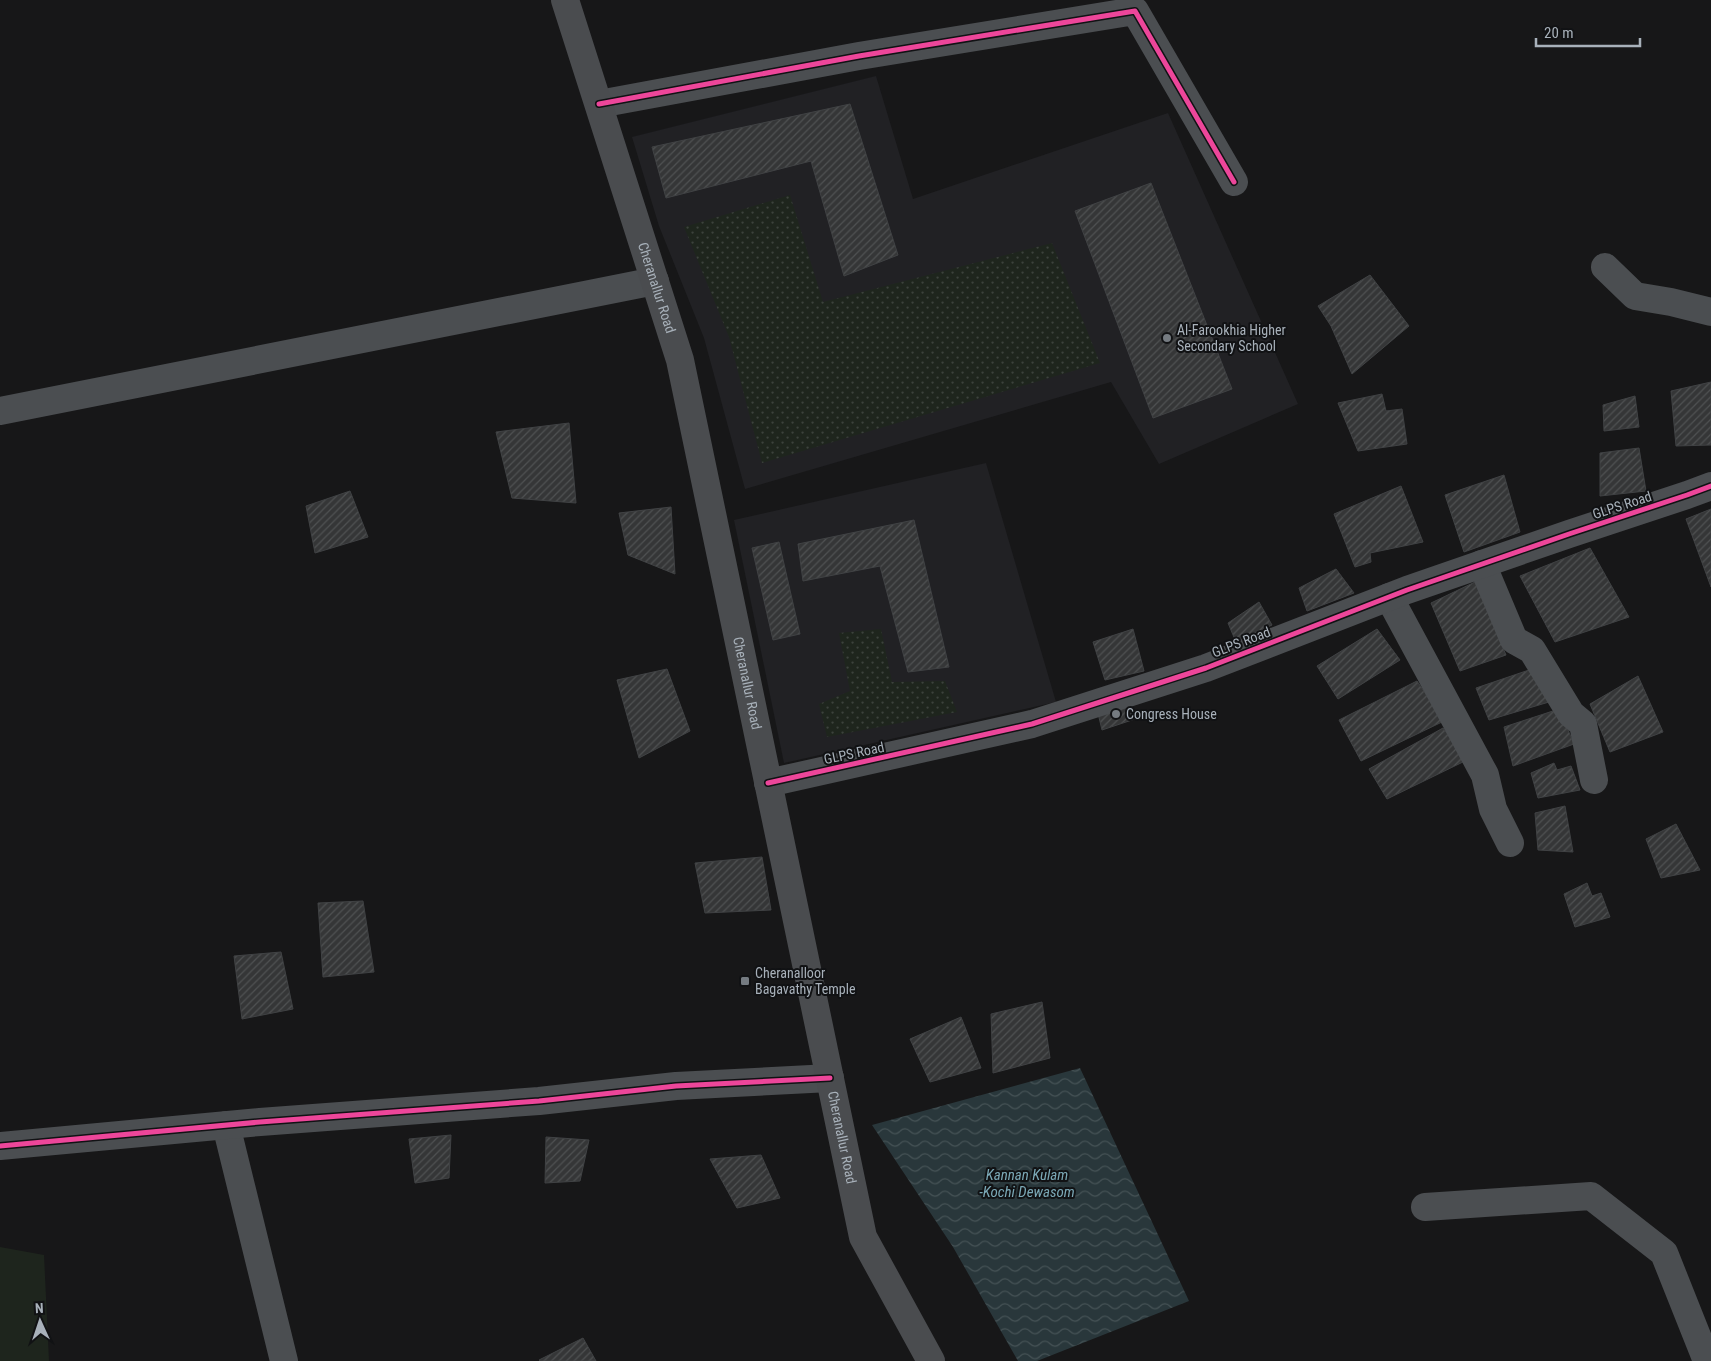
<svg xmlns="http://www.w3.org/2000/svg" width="1711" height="1361" viewBox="0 0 1711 1361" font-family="'Roboto Condensed',sans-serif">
  <defs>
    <pattern id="park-dots" width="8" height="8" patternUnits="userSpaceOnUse" patternTransform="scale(1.25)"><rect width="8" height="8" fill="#1e251d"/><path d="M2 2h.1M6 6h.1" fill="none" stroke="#3c423c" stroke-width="1.8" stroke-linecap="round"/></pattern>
    <pattern id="water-waves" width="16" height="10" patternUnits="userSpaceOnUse" patternTransform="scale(1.25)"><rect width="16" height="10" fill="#29373b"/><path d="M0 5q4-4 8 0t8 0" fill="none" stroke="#455255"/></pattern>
    <pattern id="building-hatch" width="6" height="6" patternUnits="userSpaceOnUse" patternTransform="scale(1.25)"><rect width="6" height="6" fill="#353637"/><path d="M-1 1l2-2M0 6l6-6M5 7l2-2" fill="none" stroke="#4f5152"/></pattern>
  </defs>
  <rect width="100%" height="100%" fill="#171718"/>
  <g fill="#212124">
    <polygon points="876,76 913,199 1168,113 1298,404 1159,464 1111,382 745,489 704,338 659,226 632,137"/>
    <polygon points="986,463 1056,702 784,763 734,520"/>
  </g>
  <polygon fill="#1e251d" points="0,1247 44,1255 49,1361 0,1361"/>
  <g fill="url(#park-dots)">
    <polygon points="790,195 823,302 1052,243 1100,363 762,463 729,337 684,227"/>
    <polygon points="881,629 892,682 945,681 957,712 827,737 819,704 850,691 839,633"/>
  </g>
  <polygon fill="url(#water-waves)" points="1080,1068 1189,1301 1037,1361 1018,1361 953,1247 872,1125"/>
  <g fill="url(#building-hatch)" stroke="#404244">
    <polygon points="850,104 898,255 844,276 811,161 666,198 652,147"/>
    <polygon points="1151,183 1232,389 1153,418 1075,211"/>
    <polygon points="1370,275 1409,326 1352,374 1331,326 1318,306"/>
    <polygon points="1711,382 1711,445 1676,446 1671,391"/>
    <polygon points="1382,394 1386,411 1402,409 1407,444 1358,451 1338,403"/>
    <polygon points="1635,396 1639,427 1604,431 1603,405"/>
    <polygon points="569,423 576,503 512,498 496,432"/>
    <polygon points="1639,448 1646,491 1600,496 1600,453"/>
    <polygon points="1504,475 1520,532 1464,552 1445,495"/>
    <polygon points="1401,486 1423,542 1370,553 1371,562 1355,567 1334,514"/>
    <polygon points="350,491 368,537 315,553 306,506"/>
    <polygon points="671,507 675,574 628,555 619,513"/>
    <polygon points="1711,509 1711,587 1686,519"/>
    <polygon points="914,520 949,667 908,672 880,566 803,581 798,544"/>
    <polygon points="779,542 800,634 773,640 752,548"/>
    <polygon points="1590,548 1629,617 1555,642 1520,576"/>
    <polygon points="1336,569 1354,593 1307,611 1299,588"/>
    <polygon points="1475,582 1506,655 1460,671 1431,603"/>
    <polygon points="1259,602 1272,625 1236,642 1228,623"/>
    <polygon points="1133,629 1144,671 1105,680 1093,642"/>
    <polygon points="1377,629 1400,660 1338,699 1317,666"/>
    <polygon points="667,669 690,731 639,758 617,680"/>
    <polygon points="1529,670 1549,702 1489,720 1476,688"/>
    <polygon points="1638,676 1663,732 1610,752 1590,704"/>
    <polygon points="1417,681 1444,721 1361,761 1339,720"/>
    <polygon points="1126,698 1135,719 1102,730 1097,709"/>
    <polygon points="1559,709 1574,744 1513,766 1504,727"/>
    <polygon points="1443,728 1467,760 1387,799 1369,769"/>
    <polygon points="1554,763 1557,770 1571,766 1580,790 1538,798 1531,773"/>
    <polygon points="1565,806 1573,852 1538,850 1535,813"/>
    <polygon points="1676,824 1700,870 1661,878 1646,839"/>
    <polygon points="762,857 771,910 705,913 695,863"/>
    <polygon points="1587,883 1592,896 1601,893 1610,917 1575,927 1564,894"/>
    <polygon points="363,901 374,972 323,977 318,903"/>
    <polygon points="281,952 293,1009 242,1019 234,956"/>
    <polygon points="1042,1002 1050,1058 993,1073 991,1014"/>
    <polygon points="961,1017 981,1068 930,1082 910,1039"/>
    <polygon points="451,1135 449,1178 415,1183 409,1139"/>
    <polygon points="546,1137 589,1140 580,1181 545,1183"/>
    <polygon points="761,1155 780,1198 737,1208 710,1159"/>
    <polygon points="583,1338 596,1361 540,1361 539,1360"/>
  </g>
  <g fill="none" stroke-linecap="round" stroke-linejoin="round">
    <g stroke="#4b4e51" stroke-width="28">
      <polyline points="599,104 859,56 1135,11 1234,182"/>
      <polyline points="1605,267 1635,296 1671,302 1711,312"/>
      <polyline points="0,411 655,281"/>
      <polyline points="1482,564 1514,640 1532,650 1571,714 1583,724 1594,780"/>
      <polyline points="1389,597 1485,775 1493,809 1510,843"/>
      <polyline points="768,783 1032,724 1206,668 1407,590 1569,534 1687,495 1711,486"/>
      <polyline points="226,1125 284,1361"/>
      <polyline points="0,1146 260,1122 539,1101 676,1086 830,1078"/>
      <polyline points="1425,1207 1591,1196 1664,1253 1707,1361"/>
    </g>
    <path stroke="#4a4c4f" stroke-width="28" id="s1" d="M565 0 680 360 863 1237 931 1361"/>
    <defs>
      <g id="cycleway">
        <polyline points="599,104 859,56 1135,11 1234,182"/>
        <polyline points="768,783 1032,724 1206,668 1407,590 1569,534 1687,495 1711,486"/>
        <polyline points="0,1146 260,1122 539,1101 676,1086 830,1078"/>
      </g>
    </defs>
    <use href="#cycleway" stroke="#111214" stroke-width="8"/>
    <use href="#cycleway" stroke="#ed469a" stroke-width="5"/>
  </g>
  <g fill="#757b81" stroke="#111214" stroke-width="2">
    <circle cx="1167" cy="338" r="5"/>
    <circle cx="1116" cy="714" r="5"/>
    <rect x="740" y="976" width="10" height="10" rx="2.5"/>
  </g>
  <g text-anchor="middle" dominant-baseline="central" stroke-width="4" stroke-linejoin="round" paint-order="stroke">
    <g font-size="14" fill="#a8b1ba" stroke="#111214">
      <text stroke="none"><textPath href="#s1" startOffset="302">Cheranallur Road</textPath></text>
      <text transform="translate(1622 505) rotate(-18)">GLPS Road</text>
      <text transform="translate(1241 642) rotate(-21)">GLPS Road</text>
      <text stroke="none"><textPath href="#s1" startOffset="708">Cheranallur Road</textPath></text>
      <text transform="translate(854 753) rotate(-12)">GLPS Road</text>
      <text stroke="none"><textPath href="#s1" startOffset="1172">Cheranallur Road</textPath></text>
    </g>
    <g font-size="14" fill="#a8b1ba" stroke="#111214" text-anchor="start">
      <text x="1177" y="330">Al-Farookhia Higher<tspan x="1177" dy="16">Secondary School</tspan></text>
      <text x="1126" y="714">Congress House</text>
      <text x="755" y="973">Cheranalloor<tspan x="755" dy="16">Bagavathy Temple</tspan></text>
    </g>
    <g font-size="15" font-style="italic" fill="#7ca9b7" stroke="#111214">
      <text x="1027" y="1175">Kannan Kulam<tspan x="1027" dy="17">-Kochi Dewasom</tspan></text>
    </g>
  </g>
  <g transform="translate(40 1321) rotate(357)" stroke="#111214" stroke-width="4" paint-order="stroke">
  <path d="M0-4L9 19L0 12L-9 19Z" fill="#a8b1ba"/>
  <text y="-8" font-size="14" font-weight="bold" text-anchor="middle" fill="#a8b1ba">N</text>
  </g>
  <path d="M1536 38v8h104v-8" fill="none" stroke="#a8b1ba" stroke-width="2.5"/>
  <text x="1544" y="38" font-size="15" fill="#a8b1ba" stroke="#111214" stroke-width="4" paint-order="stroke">20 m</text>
</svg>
